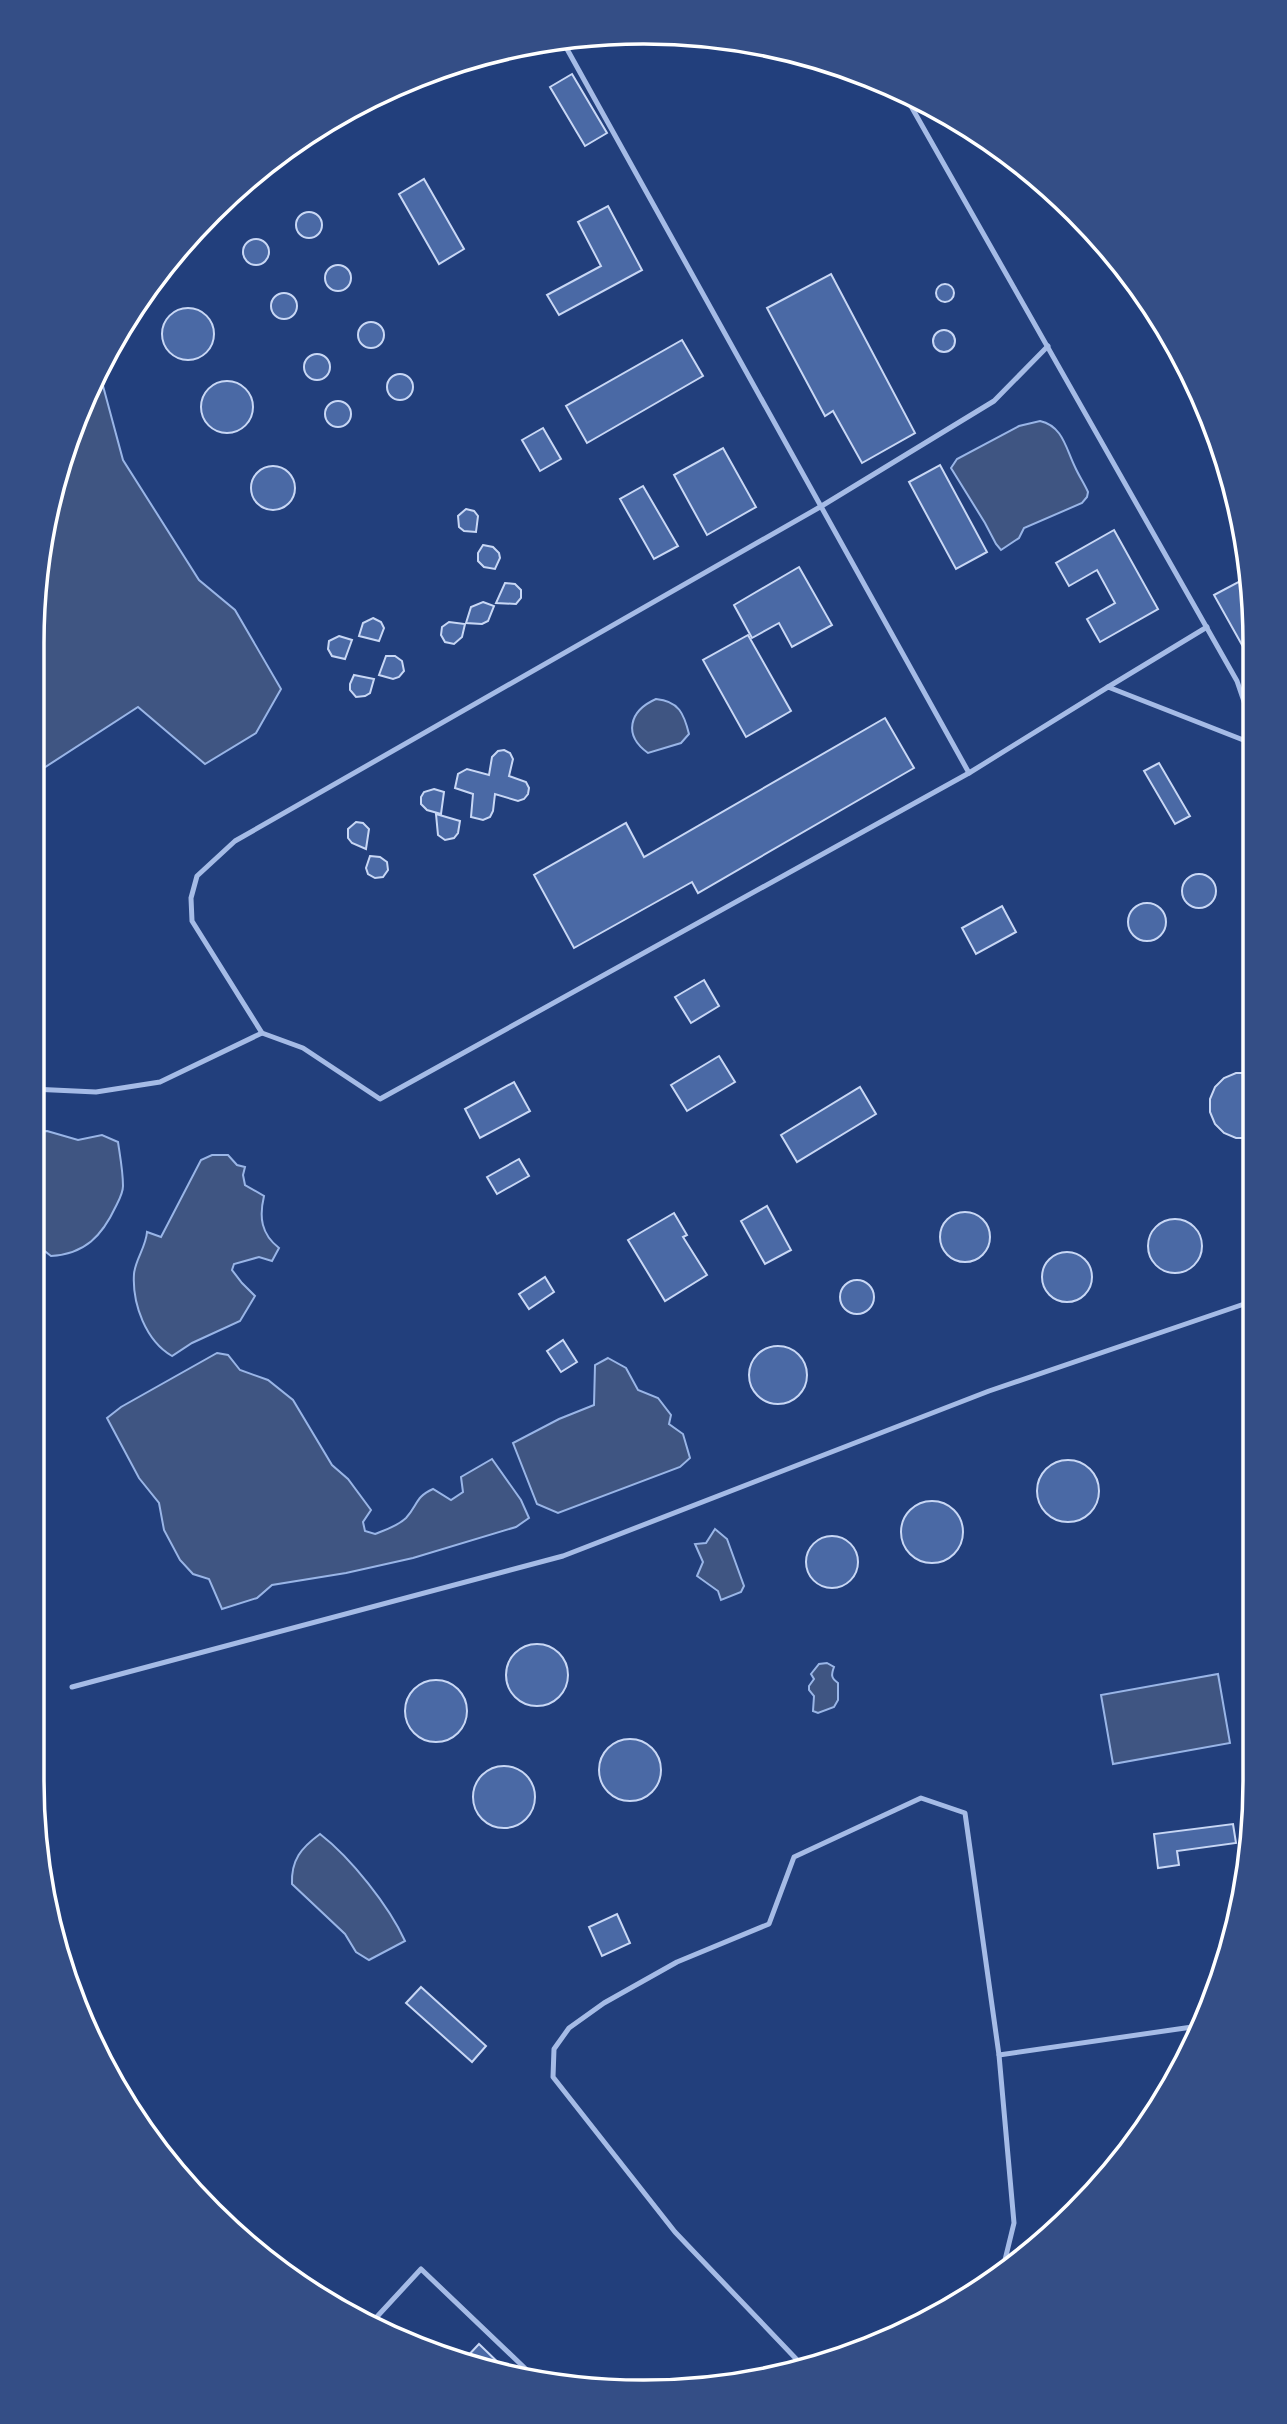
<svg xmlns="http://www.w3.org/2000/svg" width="1287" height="2424" viewBox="0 0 1287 2424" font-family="'Golos Text',sans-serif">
  <rect width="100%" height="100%" fill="#223f7c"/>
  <g fill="#3f5582" stroke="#99b5e7" stroke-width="2">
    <polygon points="99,371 123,460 199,580 235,610 281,689 256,733 205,764 138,707 33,775 33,604 52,485"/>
    <path d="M1040 421C1063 426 1066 449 1075 467 1079 476 1084 483 1088 492L1087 497 1082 503 1024 528 1019 538 1001 550 996 544 985 523 951 468 957 459 1019 426Z"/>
    <path d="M656 699C679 701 684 714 689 734L681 743 648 753C623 735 629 711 656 699Z"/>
    <path d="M47 1131 78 1140 102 1135 118 1142C120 1156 123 1171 123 1186 123 1193 119 1200 116 1206 102 1236 85 1254 51 1256L32 1241V1132Z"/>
    <path d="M212 1155H228L237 1165 245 1167 243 1175 245 1185 264 1196C259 1217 261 1234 279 1248L272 1261 259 1257 234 1264 232 1270 242 1283 255 1296 240 1321 192 1343 172 1356C146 1341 132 1304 134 1274 135 1260 146 1247 147 1232L161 1237 201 1160Z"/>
    <path d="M217 1353 228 1355 240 1370 268 1380 293 1400 332 1465 348 1479 371 1510 363 1522 365 1531 375 1534C385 1530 398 1526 406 1518 418 1505 415 1497 433 1489L451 1500 463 1492 461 1477 492 1459 521 1500 529 1518 516 1527 413 1558 346 1573 272 1585 257 1598 222 1609 209 1579 193 1574 180 1560 164 1530 159 1503 139 1478 107 1418 121 1407Z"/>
    <polygon points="608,1358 626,1368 638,1390 658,1398 671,1415 669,1424 683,1434 690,1458 680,1467 558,1513 537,1504 513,1443 559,1419 594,1405 595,1365"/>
    <polygon points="715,1529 727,1539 744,1586 741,1592 721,1600 718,1591 697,1576 703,1562 695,1544 706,1543"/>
    <path d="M827 1663 834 1667C831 1675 831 1678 838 1683V1700L834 1707 818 1713 813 1711 814 1696 809 1690V1686L814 1679 811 1674 819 1664Z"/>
    <polygon points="1218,1674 1230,1743 1113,1764 1101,1695"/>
    <path d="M320 1834C351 1858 389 1906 405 1941L369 1960 356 1952 345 1934 292 1884C291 1860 301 1848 320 1834Z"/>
  </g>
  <g fill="#4a69a5" stroke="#c8d7f5" stroke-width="2">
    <polygon points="572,74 607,133 585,146 550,87"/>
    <polygon points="424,179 464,249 439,264 399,194"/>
    <polygon points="608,206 642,270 559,315 547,295 601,266 578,222"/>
    <circle cx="309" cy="225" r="13"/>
    <circle cx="256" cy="252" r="13"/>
    <circle cx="338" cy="278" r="13"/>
    <polygon points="831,274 915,433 862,463 833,411 825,416 767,308"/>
    <circle cx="945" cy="293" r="9"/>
    <circle cx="284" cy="306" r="13"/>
    <circle cx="188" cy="334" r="26"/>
    <circle cx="371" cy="335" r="13"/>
    <circle cx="944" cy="341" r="11"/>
    <polygon points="682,340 703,376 587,443 566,406"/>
    <circle cx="317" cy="367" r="13"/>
    <circle cx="400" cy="387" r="13"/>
    <circle cx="227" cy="407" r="26"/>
    <circle cx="338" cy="414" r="13"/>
    <polygon points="543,428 561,459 540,471 522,440"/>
    <polygon points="723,448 756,507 707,535 674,475"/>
    <polygon points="940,465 987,552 956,569 909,482"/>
    <circle cx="273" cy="488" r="22"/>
    <polygon points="643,486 678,546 654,559 620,499"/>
    <polygon points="466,509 474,511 478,516 476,532 464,531 459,527 458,516"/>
    <polygon points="1114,530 1158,609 1100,642 1087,619 1115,603 1097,570 1069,586 1056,563"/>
    <polygon points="483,545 493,547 499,553 500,558 495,569 484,567 478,561 478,553"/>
    <polygon points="799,567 832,625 792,647 779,623 752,638 734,605"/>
    <polygon points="1244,579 1250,591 1251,661 1214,595"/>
    <polygon points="505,583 515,584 521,590 521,598 516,604 496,603"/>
    <polygon points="483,602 494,606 488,621 482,624 466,623 471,607"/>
    <polygon points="373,618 381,622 384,628 379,641 359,636 363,623"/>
    <polygon points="449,622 465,624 462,637 454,644 445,642 441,635 442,627"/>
    <polygon points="748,635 791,711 746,737 703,660"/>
    <polygon points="339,636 352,640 345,659 332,656 328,649 329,641"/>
    <polygon points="386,656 395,656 402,661 404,671 399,677 393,679 379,675"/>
    <polygon points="354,675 374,679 370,693 365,696 356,697 350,690 350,684"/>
    <polygon points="885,718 914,768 698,893 692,882 574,948 534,875 626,823 644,857"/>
    <polygon points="504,750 510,753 513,759 509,776 526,782 529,788 528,794 524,799 518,801 495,794 493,811 490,817 483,820 471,817 473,794 455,788 458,774 467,769 489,775 492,757 498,751"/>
    <polygon points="1159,763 1190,816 1175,824 1144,771"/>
    <polygon points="434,789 444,792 441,814 427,810 421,804 421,797 424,792"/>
    <polygon points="436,814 460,821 458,833 454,838 445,840 438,835"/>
    <polygon points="356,822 363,823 369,829 366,849 352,843 348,838 348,829"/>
    <polygon points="370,856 380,857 387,862 388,870 383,877 375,878 368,874 366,868"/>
    <circle cx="1199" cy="891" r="17"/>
    <circle cx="1147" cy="922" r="19"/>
    <polygon points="1002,906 1016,932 976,954 962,928"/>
    <polygon points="704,980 719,1006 691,1023 675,997"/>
    <polygon points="719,1056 735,1082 687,1111 671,1085"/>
    <polygon points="1236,1073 1252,1073 1252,1138 1236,1138 1224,1133 1215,1124 1210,1112 1210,1099 1215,1087 1224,1078"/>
    <polygon points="514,1082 530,1111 480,1138 465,1109"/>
    <polygon points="860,1087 876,1114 797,1162 781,1135"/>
    <polygon points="519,1159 529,1176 497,1194 487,1177"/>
    <polygon points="767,1206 791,1250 765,1264 741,1221"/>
    <circle cx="965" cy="1237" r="25"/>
    <polygon points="674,1213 687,1235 683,1237 707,1275 665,1301 628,1240"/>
    <circle cx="1175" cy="1246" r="27"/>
    <circle cx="1067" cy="1277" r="25"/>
    <polygon points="545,1277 554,1292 529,1309 519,1294"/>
    <circle cx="857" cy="1297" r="17"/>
    <polygon points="563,1340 577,1362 561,1372 547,1351"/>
    <circle cx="778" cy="1375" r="29"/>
    <circle cx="1068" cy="1491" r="31"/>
    <circle cx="932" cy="1532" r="31"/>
    <circle cx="832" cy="1562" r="26"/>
    <circle cx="537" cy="1675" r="31"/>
    <circle cx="436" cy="1711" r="31"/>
    <circle cx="630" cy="1770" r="31"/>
    <circle cx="504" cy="1797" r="31"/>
    <polygon points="1233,1824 1236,1843 1177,1851 1179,1865 1158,1868 1154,1834"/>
    <polygon points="617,1914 630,1943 602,1956 589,1927"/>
    <polygon points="421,1987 486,2046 472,2062 406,2003"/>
    <polygon points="479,2344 510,2374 485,2372 463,2361"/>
  </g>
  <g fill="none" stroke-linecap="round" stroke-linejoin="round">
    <g stroke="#a5bbe6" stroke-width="5">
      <polyline points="562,40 969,773"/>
      <polyline points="903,92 1237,681 1251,722"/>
      <polyline points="1108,687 1207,627"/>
      <polyline points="262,1033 192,921 191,898 197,876 235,841 820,507 994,401 1048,346"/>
      <polyline points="32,1089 96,1092 160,1082 262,1033 303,1048 380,1099 969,773 1108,687 1251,743"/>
      <polyline points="72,1687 563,1556 989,1391 1253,1301"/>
      <polyline points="999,2055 1199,2026"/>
      <polyline points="373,2321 421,2269 532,2375"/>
      <polyline points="801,2364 675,2232 553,2077 554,2049 569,2028 604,2003 677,1962 769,1924 794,1857 921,1798 965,1813 999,2055 1014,2223 1003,2268"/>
    </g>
  </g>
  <path d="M0 0H1287V2424H0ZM643 44H644A599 599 0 0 1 1243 643V1781A599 599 0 0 1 644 2380H643A599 599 0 0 1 44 1781V643A599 599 0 0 1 643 44Z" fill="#344e86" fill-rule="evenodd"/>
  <path fill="none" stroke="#fff" stroke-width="3.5" d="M643 44H644A599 599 0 0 1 1243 643V1781A599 599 0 0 1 644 2380H643A599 599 0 0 1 44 1781V643A599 599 0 0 1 643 44Z"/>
</svg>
